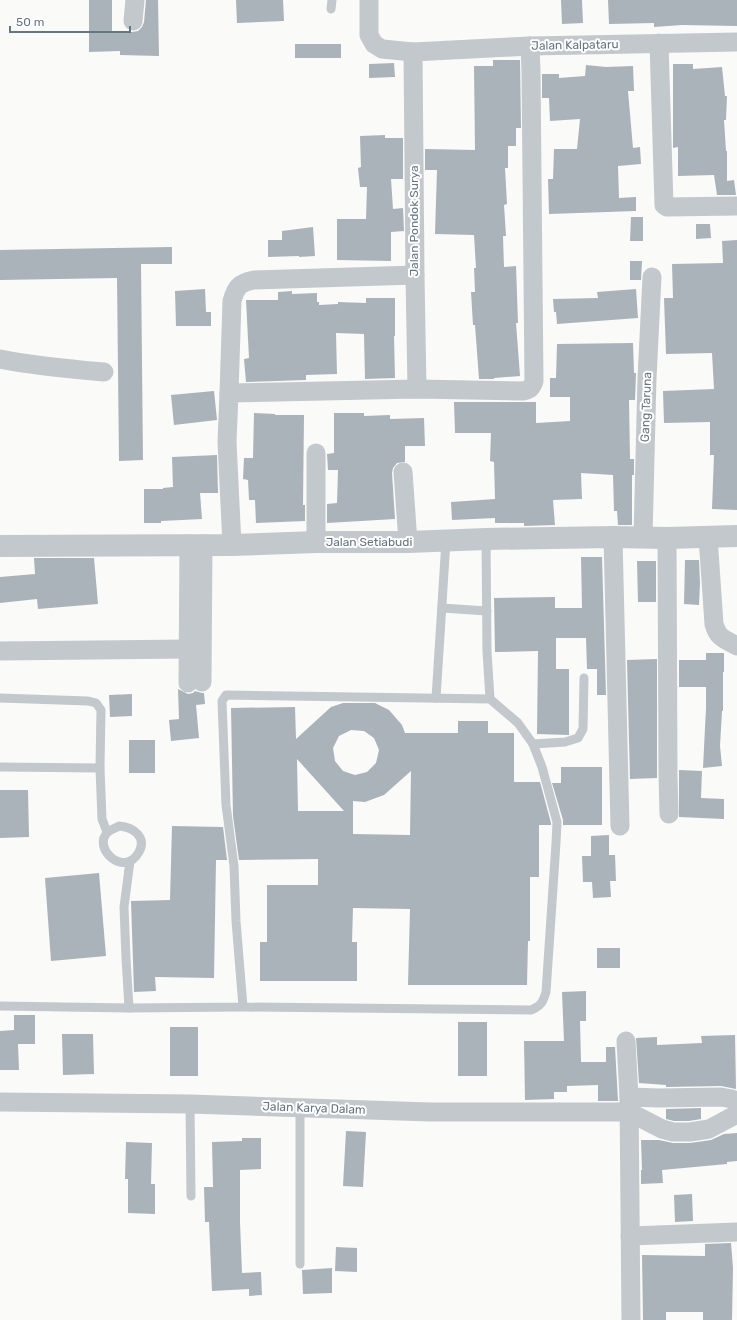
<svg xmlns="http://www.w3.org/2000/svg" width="737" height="1320" viewBox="0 0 737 1320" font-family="Rubik,sans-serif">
  <rect width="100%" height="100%" fill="#fafaf8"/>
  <g fill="#aab3b9" fill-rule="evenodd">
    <polygon points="89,0 112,0 112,31 132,32 138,31 142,27 144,22 146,0 158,0 159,56 120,55 120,51 89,52"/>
    <polygon points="236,0 283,0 284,21 237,23"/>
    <polygon points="561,0 582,0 583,23 562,24"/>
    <polygon points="608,0 737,0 737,26 682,25 654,27 654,23 609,24"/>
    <rect x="295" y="44" width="46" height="14"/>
    <polygon points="493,60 520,60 521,128 516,128 516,146 508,146 508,168 505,168 507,204 504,205 506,236 503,236 504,267 516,266 518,323 516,323 520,376 494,378 494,379 479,379 475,325 473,325 471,292 475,292 474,268 476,268 474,235 435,234 437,170 425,170 425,149 475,150 474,66 493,66"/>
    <polygon points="394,63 395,77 369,78 369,64"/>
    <polygon points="673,64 693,64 693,69 722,67 725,96 727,96 726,120 724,120 726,151 727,151 727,181 734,180 736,195 717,195 714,175 678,176 678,147 673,148"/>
    <polygon points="586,65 606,67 633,66 634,91 628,91 633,148 640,147 641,164 618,166 619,198 636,197 636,211 549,214 548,179 553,179 554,149 577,149 580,119 550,121 549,98 542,98 542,74 559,74 559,78 585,76"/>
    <polygon points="385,135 385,138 403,138 403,179 391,179 393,209 403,208 404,231 391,232 391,261 337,260 337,219 366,219 367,187 360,187 358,168 361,167 360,136"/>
    <polygon points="631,217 643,217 643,241 630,241"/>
    <polygon points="696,224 710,224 711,238 696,239"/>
    <polygon points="313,227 315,256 299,257 299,256 268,257 268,240 282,240 282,231"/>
    <polygon points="737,240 737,510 712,509 714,455 710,455 710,422 664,423 663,391 714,389 712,353 666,354 664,298 673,298 672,264 723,263 722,241"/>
    <polygon points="172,247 172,264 141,264 143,460 119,461 117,278 0,280 0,250"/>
    <polygon points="630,261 642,261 641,280 630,280"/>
    <polygon points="205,289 206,312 211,312 211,326 176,326 175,291"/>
    <polygon points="636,289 638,318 557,324 556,312 554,312 553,299 598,298 597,292"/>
    <polygon points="292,291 292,294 317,293 317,302 319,302 319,305 338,304 338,302 366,303 366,298 395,298 395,336 394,336 395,378 365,379 364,334 336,333 337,374 306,375 306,380 246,382 244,359 249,358 246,300 278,300 278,292"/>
    <polygon points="633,343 634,373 636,373 635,400 629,400 630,459 634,459 634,475 632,475 632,525 618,525 617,511 614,511 613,475 581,473 582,499 553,500 555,525 524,526 524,523 495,523 495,518 452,520 451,502 495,499 494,462 490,461 491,433 455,433 454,402 536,402 536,423 570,421 570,397 550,397 550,378 556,378 557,344"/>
    <polygon points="214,391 217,420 174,425 171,395"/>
    <polygon points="254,413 275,414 275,415 304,415 303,505 305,505 305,521 256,523 255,500 249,500 248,480 243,479 244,458 253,458"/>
    <polygon points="334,413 364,413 364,416 390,415 390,419 424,418 425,446 405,446 405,462 397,463 393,468 392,473 395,519 327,523 327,504 337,503 338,470 328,470 327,454 334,453"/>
    <polygon points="217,455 218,493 200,493 202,519 161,521 161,523 144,523 144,489 163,489 163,488 173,487 172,457"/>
    <polygon points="581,557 602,557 606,695 597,695 597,669 587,669 586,638 556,638 556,669 569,669 569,735 537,734 538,651 495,652 494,598 555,597 555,608 582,608"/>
    <polygon points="34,558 94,558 98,604 38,609 37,599 0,603 0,577 35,574"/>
    <polygon points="685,560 699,560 700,583 699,605 684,604"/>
    <polygon points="637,561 656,561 656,602 638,602"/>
    <polygon points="706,653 724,653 724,672 723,672 723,711 722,711 720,746 722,766 703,768 706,708 706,687 679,687 679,660 706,660"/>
    <polygon points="657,659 657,778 630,779 627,660"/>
    <polygon points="178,689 188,694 193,693 195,691 202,693 204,693 205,704 196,705 199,738 171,741 169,720 179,719"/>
    <polygon points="132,694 132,716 110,717 109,695"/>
    <path d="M343 703H375L389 710 402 725 405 733H458V721H488V733H514V782H540L551 823V825H539V877H530V941H528L527 985H408L410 909 353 908 352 942H357V981H260V942H267V885H318V859L239 860 233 816 231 708 295 707 296 739 331 707ZM351 730 364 731 374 738 379 750 376 763 367 772 355 775 343 771 335 761 333 748 339 736ZM297 759 344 811H298ZM411 771 410 835 353 834V801L365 802 384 795Z"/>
    <rect x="129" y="740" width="26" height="33"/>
    <polygon points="561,767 602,767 602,825 563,825 563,820 552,783 561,783"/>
    <polygon points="679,770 702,771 701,798 724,799 724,819 679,817"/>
    <polygon points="0,790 28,790 29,837 0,838"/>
    <polygon points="172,826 223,827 227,860 216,860 214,978 155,977 156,991 134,992 131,901 170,900"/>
    <polygon points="609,835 609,855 615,855 616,881 610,881 611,897 593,898 592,882 583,882 582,856 591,856 591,836"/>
    <polygon points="99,873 106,956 51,961 45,878"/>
    <rect x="597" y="948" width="23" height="20"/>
    <polygon points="586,991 586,1021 580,1021 581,1062 606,1062 606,1047 615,1047 618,1101 598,1101 598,1085 567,1086 567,1092 554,1092 554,1099 525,1100 524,1041 564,1041 562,992"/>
    <polygon points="14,1015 35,1015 35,1044 18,1044 19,1070 0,1070 0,1031 14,1030"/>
    <rect x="458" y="1022" width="29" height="54"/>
    <rect x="170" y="1027" width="28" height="49"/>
    <polygon points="62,1034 93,1034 94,1074 63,1075"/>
    <polygon points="735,1035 736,1089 721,1086 666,1087 666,1085 639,1083 636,1038 657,1037 657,1045 702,1043 701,1036"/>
    <polygon points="701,1108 701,1119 689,1121 674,1121 666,1119 666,1109"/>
    <polygon points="346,1131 366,1132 363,1187 343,1186"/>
    <polygon points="737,1133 737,1161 727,1162 727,1164 662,1170 663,1183 641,1184 641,1170 642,1170 641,1140 659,1140 673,1143 690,1143 711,1140 724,1134"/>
    <polygon points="242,1138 261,1138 261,1169 240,1170 240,1222 242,1273 261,1272 262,1295 249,1296 249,1289 212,1291 209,1222 205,1222 204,1187 213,1187 212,1142 242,1141"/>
    <polygon points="126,1142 152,1143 151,1184 155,1184 155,1214 128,1213 128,1179 125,1179"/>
    <polygon points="692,1194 693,1221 675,1222 674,1195"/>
    <polygon points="731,1243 733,1268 732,1320 703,1320 703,1312 666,1312 666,1320 643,1320 642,1255 705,1256 705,1244"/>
    <polygon points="336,1247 357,1248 357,1272 335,1271"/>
    <polygon points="332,1268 332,1293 303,1294 302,1270"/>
  </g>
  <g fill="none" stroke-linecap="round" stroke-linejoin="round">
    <g stroke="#c3c8cc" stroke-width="9">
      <polyline points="331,9 332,0"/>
      <polyline points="486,539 487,651 490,699"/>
      <polyline points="442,608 487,611"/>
      <polyline points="0,698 88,701 96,703 101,710 100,768 102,819 107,832"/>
      <polyline points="436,698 446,541"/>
      <polyline points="533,744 565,742 578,738 583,729 584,678"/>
      <polyline points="0,767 100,768"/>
      <path d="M119 826C133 827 147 837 139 852 124 879 91 847 108 832 111 829 116 828 119 826Z"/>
      <path d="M130 861 124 907 126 958 129 1008 243 1007 531 1010C541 1006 543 1002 546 992L556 843 557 822 542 767 533 744 518 723 490 699 226 695 222 701 226 805 234 866 236 921 243 1007"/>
      <polyline points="0,1006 129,1008"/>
      <polyline points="190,1104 191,1196"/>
      <polyline points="300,1264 300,1108"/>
    </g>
    <g stroke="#c3c8cc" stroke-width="19">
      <polyline points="369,0 369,35 374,44 382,49 413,52 530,46 737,42"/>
      <polyline points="133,21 135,0"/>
      <polyline points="659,43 664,205 667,207 737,206"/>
      <polyline points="413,52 415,275 417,389"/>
      <path d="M0 359C35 366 69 369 104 372"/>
      <path d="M229 393 232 301C236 287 239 283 254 280L415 275"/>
      <polyline points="316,453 316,542"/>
      <polyline points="403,472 408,542"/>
      <polyline points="613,537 620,826"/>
      <polyline points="643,537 647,378 652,277"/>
      <path d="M708 537 714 624C718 639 725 639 737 646"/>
      <polyline points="667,538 668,775 669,814"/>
      <path d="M232 545 227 442 229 393 417 389 523 391C530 389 532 388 534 381L531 71 530 46"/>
      <polyline points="0,651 188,649"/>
      <polyline points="202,682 203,544"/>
      <polyline points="188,683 189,544"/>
      <polyline points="626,1041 629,1097 631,1320"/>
      <polyline points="629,1097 659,1098 721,1097 732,1099 737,1103"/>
      <polyline points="0,1102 190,1104 430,1112 629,1112 662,1129 673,1132 690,1132 709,1129 737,1114 737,1112"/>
      <polyline points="630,1236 737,1232"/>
    </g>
    <polyline stroke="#c3c8cc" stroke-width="22" points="0,546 232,545 316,542 408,542 486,539 613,537 667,538 737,536"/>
  </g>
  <g text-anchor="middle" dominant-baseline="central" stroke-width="4" stroke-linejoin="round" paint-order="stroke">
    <g font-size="12" fill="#657683" stroke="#fff">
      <text transform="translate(575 45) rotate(-1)">Jalan Kalpataru</text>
      <text transform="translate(414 221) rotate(-90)">Jalan Pondok Surya</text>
      <text transform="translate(646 407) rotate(-88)">Gang Taruna</text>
      <text x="369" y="542">Jalan Setiabudi</text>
      <text transform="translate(314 1108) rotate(2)">Jalan Karya Dalam</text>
    </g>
  </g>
  <path d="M10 26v6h120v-6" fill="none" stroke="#657683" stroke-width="2"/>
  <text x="16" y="26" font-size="12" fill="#657683" stroke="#ffffff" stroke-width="3" paint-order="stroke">50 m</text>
</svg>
